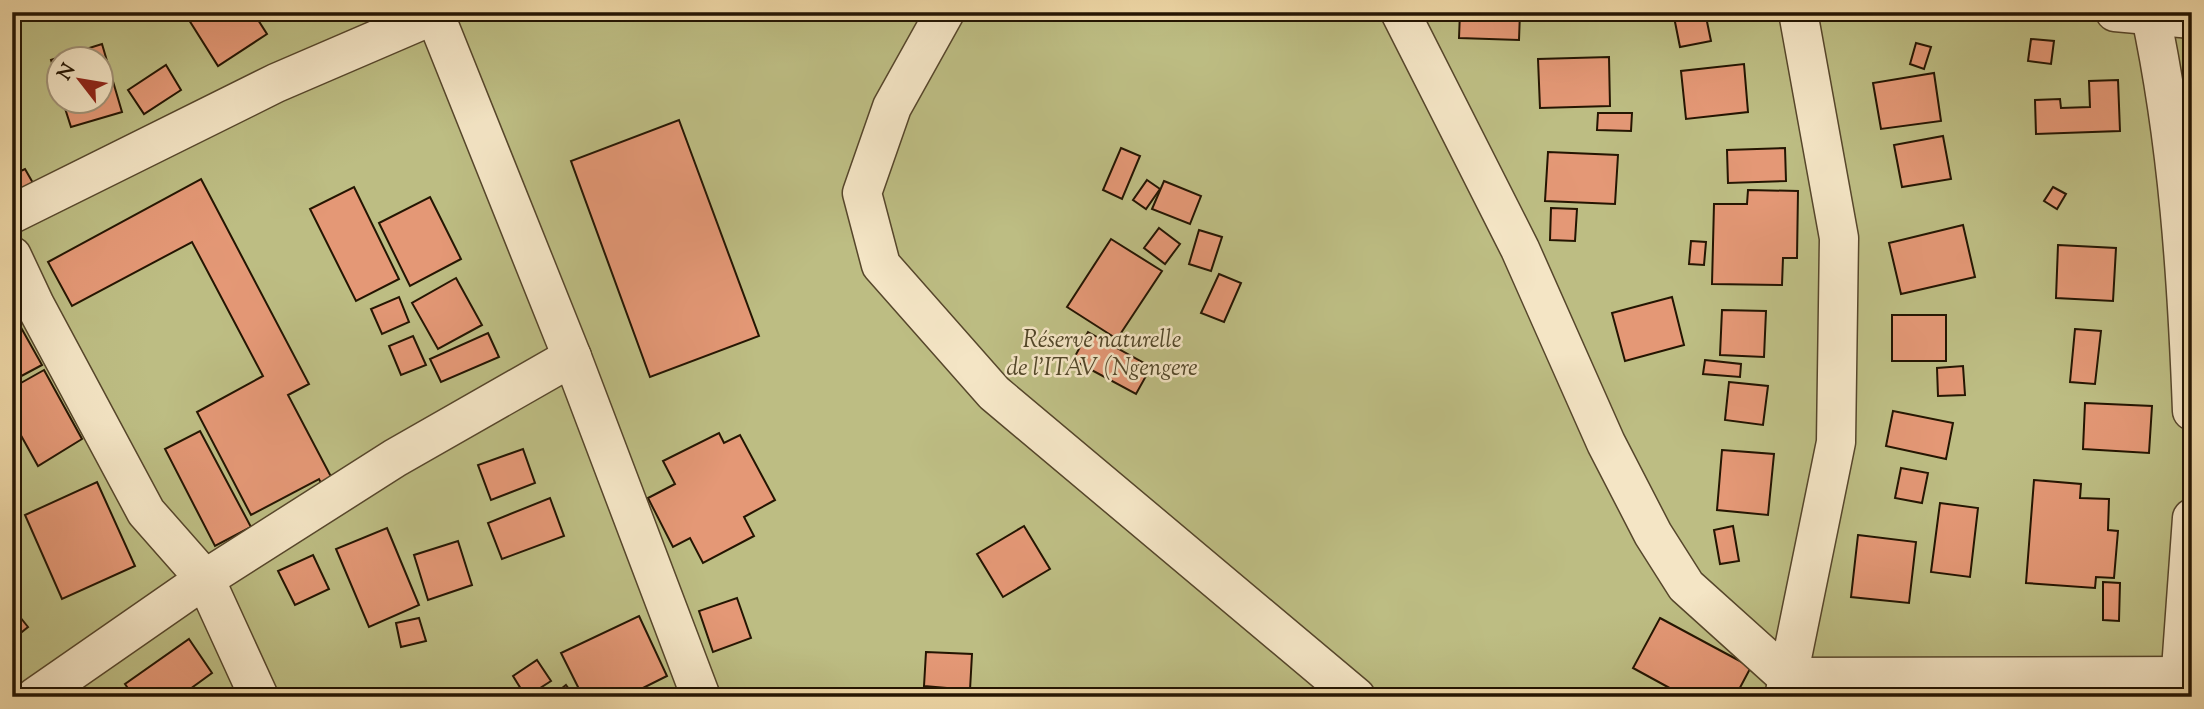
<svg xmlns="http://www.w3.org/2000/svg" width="2204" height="709" viewBox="0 0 2204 709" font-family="'Sorts Mill Goudy',serif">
  <rect width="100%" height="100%" fill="#eed7a6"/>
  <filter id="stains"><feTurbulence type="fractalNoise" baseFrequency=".00286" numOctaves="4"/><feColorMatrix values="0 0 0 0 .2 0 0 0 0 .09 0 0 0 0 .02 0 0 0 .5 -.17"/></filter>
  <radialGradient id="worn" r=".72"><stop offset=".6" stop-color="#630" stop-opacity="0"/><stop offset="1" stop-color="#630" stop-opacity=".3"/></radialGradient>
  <path fill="#bdbd83" stroke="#706942" stroke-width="2" fill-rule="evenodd" d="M12 12H2192V697H12ZM60 60H102V102H60Z"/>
  <g fill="#e49876" stroke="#241502" stroke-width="2">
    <polygon points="201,12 253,12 267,34 218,66 189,20"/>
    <polygon points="1460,12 1520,12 1519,40 1459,38"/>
    <rect x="1547" y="12" width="31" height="9"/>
    <polygon points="1673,12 1705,12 1711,41 1680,47"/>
    <polygon points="2031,39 2054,41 2051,64 2028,61"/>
    <polygon points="1916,43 1931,47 1924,69 1910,64"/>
    <polygon points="102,44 122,112 71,127 63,102 102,102 102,60 60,60 60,88 51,60"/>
    <polygon points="1609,57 1610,106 1540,108 1538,59"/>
    <polygon points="1744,64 1748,112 1686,119 1681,71"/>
    <polygon points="166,65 181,90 144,114 128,90"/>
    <polygon points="1934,73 1941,121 1881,129 1873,83"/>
    <polygon points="2118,80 2120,131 2036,134 2035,100 2060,99 2061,108 2090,107 2089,81"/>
    <polygon points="1598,113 1632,113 1631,131 1597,130"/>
    <polygon points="679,120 759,336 650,377 571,161"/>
    <polygon points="1943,136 1951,179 1902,187 1894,145"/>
    <polygon points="1121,148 1140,156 1122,199 1103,190"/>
    <polygon points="1785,148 1786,181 1728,183 1727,150"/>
    <polygon points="1548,152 1618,155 1615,204 1545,201"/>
    <polygon points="25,169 37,190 12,203 12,175"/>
    <polygon points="201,179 309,384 288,395 337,488 326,493 319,479 251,515 197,412 263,376 192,242 72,306 48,262"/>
    <polygon points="1147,180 1160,189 1146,209 1133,200"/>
    <polygon points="1164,181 1201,196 1190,224 1152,209"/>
    <polygon points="354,187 399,279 356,301 310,209"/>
    <polygon points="2053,187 2066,194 2057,209 2044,201"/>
    <polygon points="1748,190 1798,191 1797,258 1783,258 1782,285 1712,284 1714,204 1747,204"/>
    <polygon points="430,197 461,259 410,286 379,223"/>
    <polygon points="1551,208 1577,209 1575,241 1550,240"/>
    <polygon points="1963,225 1975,277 1901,294 1889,243"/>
    <polygon points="1159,228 1180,244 1165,264 1144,248"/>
    <polygon points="1199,230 1222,237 1211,271 1189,264"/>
    <polygon points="1111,239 1162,271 1117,339 1067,307"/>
    <polygon points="1691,241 1706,242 1704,265 1689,264"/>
    <polygon points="2058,245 2116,248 2113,301 2056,298"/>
    <polygon points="1219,274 1241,283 1224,322 1201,313"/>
    <polygon points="456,278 482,325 438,349 412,303"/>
    <polygon points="399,297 409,322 382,334 371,309"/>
    <polygon points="1672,297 1684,345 1625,361 1612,313"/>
    <polygon points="1722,310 1766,311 1764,357 1720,355"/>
    <rect x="1892" y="315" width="54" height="46"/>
    <polygon points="19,324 42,365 12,381 12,328"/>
    <polygon points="2075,329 2101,331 2095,384 2070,382"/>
    <polygon points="1088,332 1151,367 1136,394 1073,360"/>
    <polygon points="488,333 499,357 441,382 430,359"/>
    <polygon points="413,336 426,365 401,375 389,346"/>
    <polygon points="1705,360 1741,364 1740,377 1703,374"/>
    <polygon points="1963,366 1965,395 1938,396 1937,368"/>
    <polygon points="44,370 82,439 38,466 18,430 12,433 12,388"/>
    <polygon points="1729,382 1768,386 1763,425 1725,420"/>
    <polygon points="2085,403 2152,406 2149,453 2083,449"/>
    <polygon points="1893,411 1953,423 1946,459 1886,446"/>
    <polygon points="200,431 251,527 215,546 165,449"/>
    <polygon points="719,433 724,443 740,435 775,500 744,517 754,536 703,563 690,538 673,547 648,498 675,484 663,461"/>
    <polygon points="523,449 535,483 491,500 478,465"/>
    <polygon points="1722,450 1774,454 1768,515 1717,510"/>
    <polygon points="1901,468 1928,473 1922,503 1895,498"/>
    <polygon points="2034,480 2081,484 2080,498 2109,499 2108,530 2118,531 2114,578 2096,577 2095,588 2026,583"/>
    <polygon points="97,482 135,566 62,599 25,515"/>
    <polygon points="550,498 564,536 502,559 488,523"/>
    <polygon points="1940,503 1978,508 1970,577 1931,572"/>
    <polygon points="1024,526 1050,569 1003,597 977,554"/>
    <polygon points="1733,526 1739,561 1720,564 1714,530"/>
    <polygon points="387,528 419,605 369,627 336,549"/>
    <polygon points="1858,535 1916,542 1909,603 1851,597"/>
    <polygon points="458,541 472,585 428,600 414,555"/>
    <polygon points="313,555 329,589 295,605 278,571"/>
    <polygon points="2103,582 2120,583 2119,621 2103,620"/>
    <polygon points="737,598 751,638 713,652 699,611"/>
    <polygon points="12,607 28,627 12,640"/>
    <polygon points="639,616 667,676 625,697 583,697 561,653"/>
    <polygon points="419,618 426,641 401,647 396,623"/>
    <polygon points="1660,618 1751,667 1735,697 1686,697 1633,668"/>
    <polygon points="189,639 212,673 179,697 134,697 125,684"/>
    <polygon points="926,652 972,654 970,690 924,686"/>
    <polygon points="537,660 551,681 526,697 513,676"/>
    <polygon points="566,685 575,697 551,697"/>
  </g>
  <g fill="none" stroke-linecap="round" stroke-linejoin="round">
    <defs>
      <g id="minor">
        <polyline points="945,12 892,107 862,193 881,265 994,393 1356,697"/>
        <polyline points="1400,12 1520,249 1606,443 1653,534 1686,586 1787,677 2192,676"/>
        <polyline points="2115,12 2192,19"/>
        <path d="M2150 12C2178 143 2187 277 2192 411"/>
        <polyline points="435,15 572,357 701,697"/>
        <polyline points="12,214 276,83 441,12"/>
        <polyline points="12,256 35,305 146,512 205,579 259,697"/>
        <polyline points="35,697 205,579 395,458 572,357"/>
        <polyline points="1784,697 1836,442 1839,238 1798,12"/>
        <polyline points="2179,697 2192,518"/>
      </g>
    </defs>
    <use href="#minor" stroke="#56462b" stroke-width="41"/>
    <use href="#minor" stroke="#f4e5c5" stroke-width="38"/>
  </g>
  <g text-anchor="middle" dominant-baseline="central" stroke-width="5" stroke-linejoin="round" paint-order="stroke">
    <g font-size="24" font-style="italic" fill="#524729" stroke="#f4e5c5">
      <text x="1102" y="341">Réserve naturelle<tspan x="1102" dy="28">de l'ITAV (Ngengere</tspan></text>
    </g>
  </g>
  <rect width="2204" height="709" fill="none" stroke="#eed7a6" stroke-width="42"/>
  <rect x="14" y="14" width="2176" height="681" fill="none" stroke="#241502" stroke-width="3.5"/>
  <rect x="21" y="21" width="2162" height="667" fill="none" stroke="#241502" stroke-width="2"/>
  <g transform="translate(80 80) rotate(301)"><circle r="33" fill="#f4e5c5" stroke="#a19277" stroke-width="2"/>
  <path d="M0-5L12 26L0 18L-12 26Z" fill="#8f2418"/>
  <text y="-10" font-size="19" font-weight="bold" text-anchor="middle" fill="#241502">N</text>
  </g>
  <rect width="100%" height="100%" filter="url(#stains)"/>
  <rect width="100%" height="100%" fill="url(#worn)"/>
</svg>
